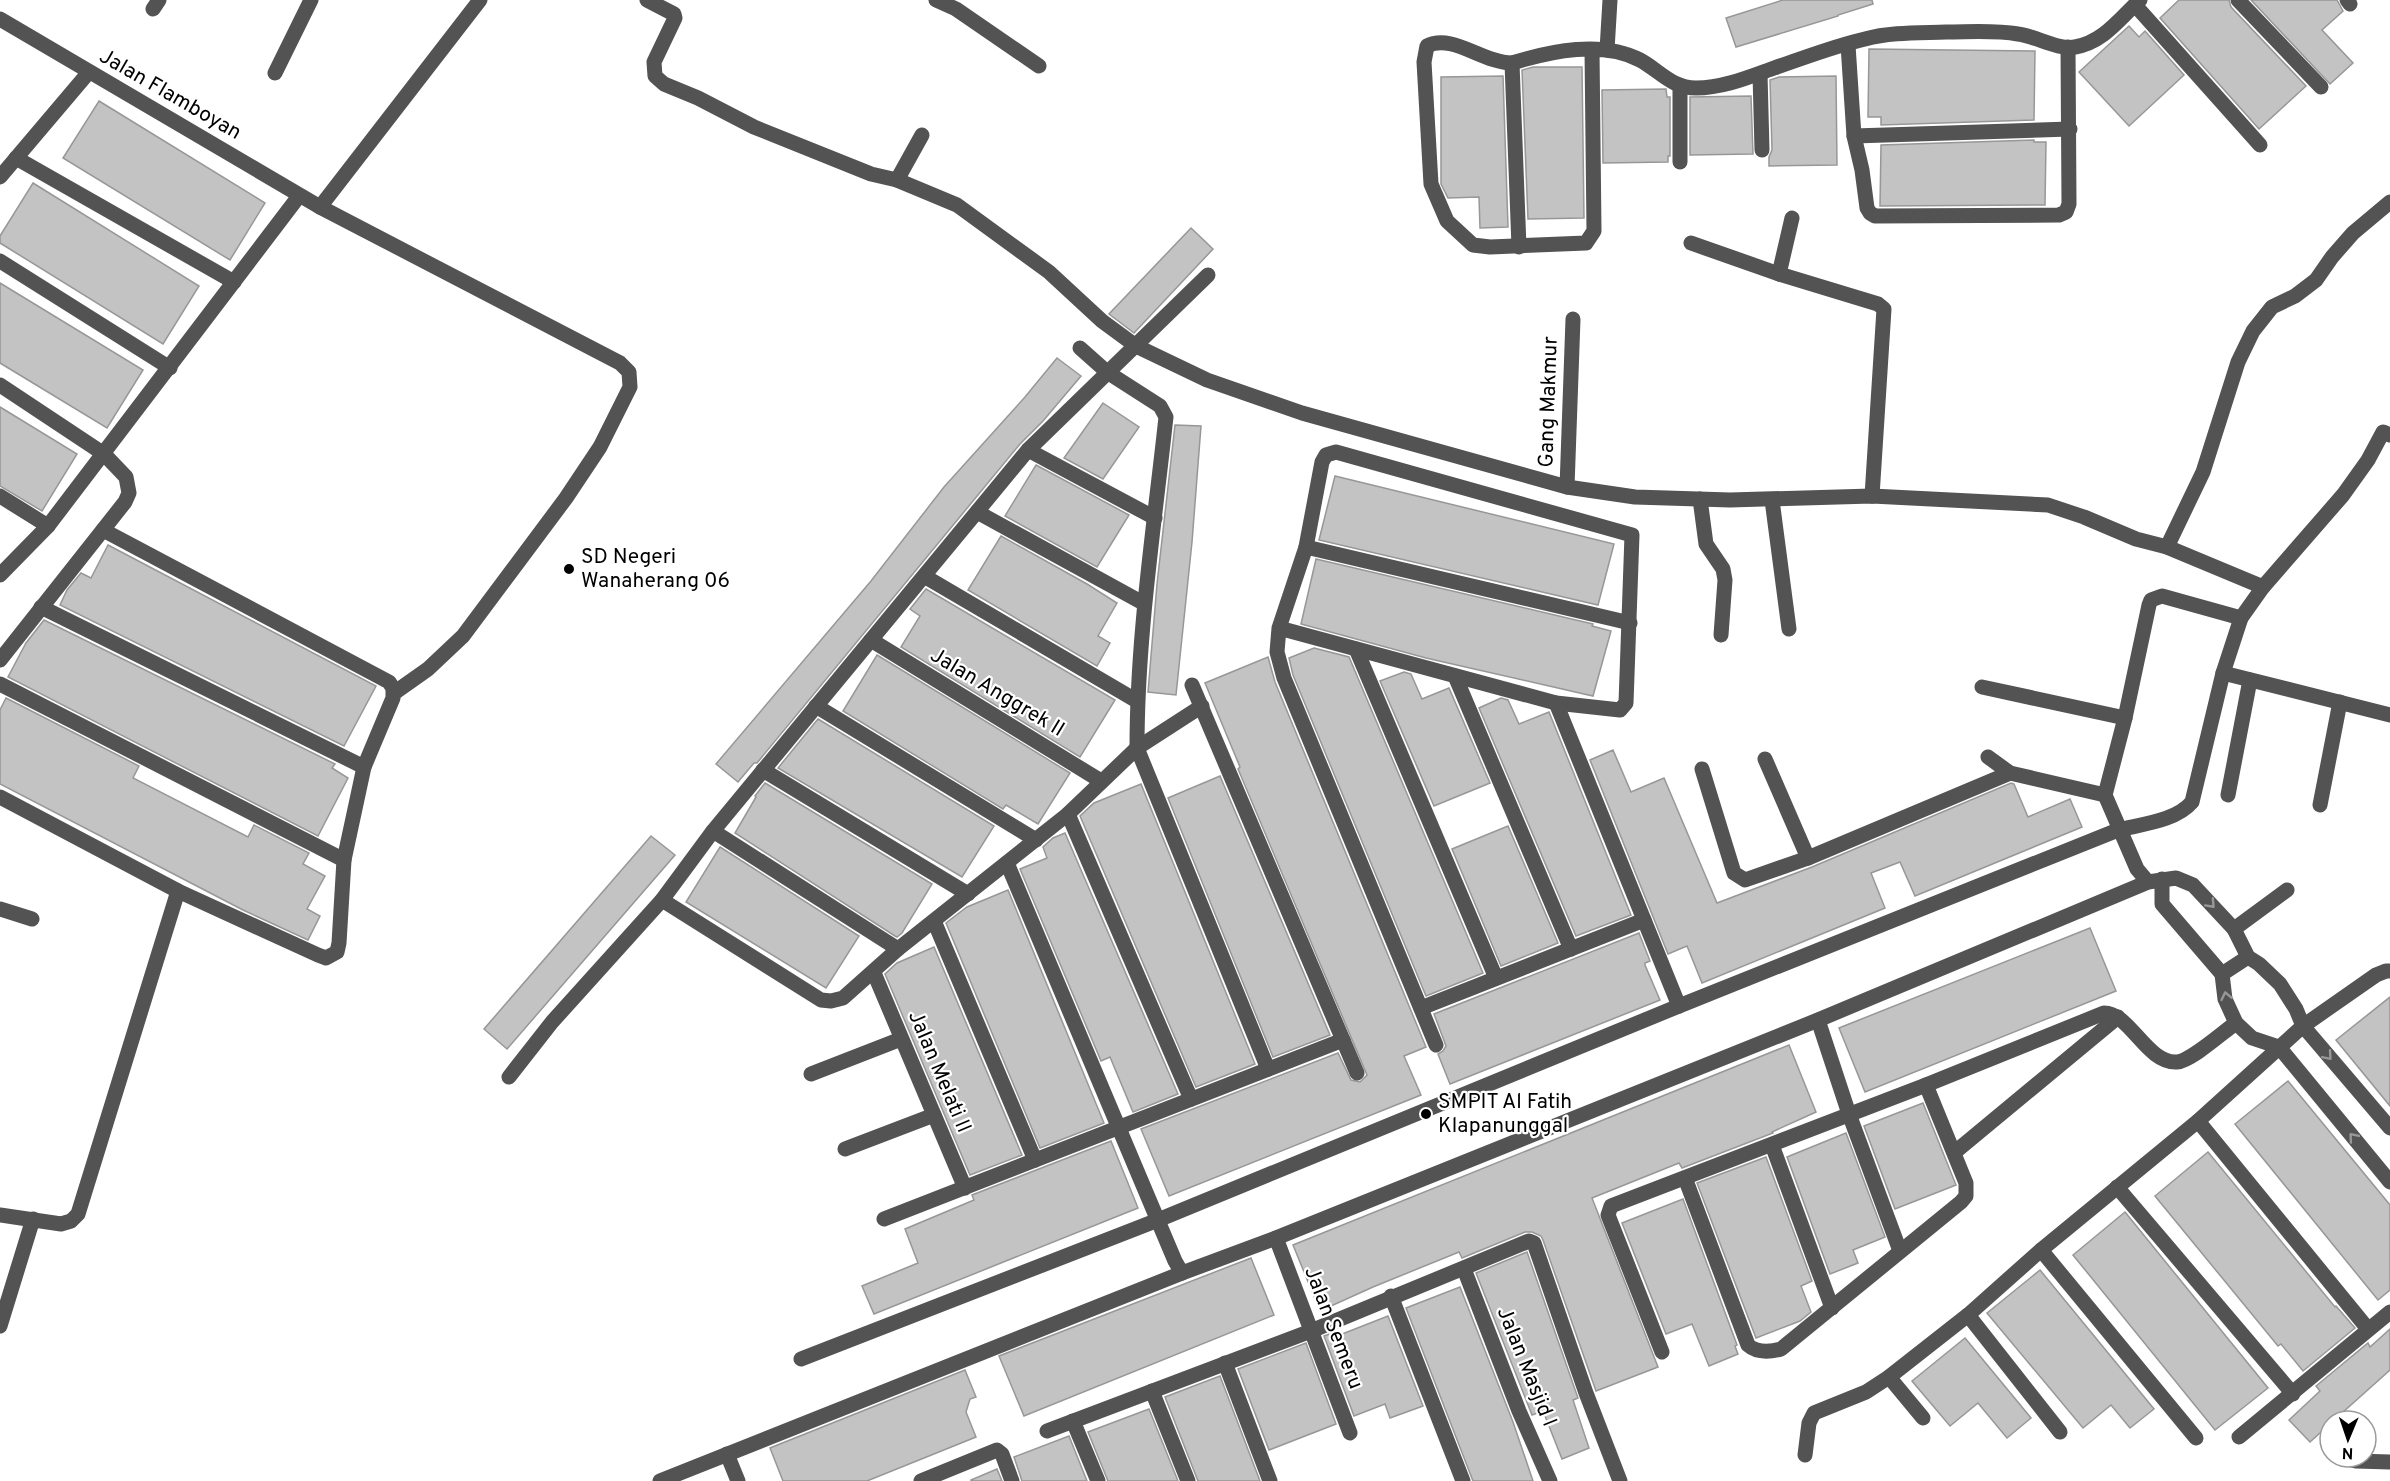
<svg xmlns="http://www.w3.org/2000/svg" width="2390" height="1481" viewBox="0 0 2390 1481" font-family="Overpass,sans-serif">
  <rect width="100%" height="100%" fill="#fff"/>
  <g fill="#c3c3c3" stroke="#979797" stroke-width="1.5">
    <polygon points="1783,0 1872,0 1873,4 1838,15 1838,16 1736,47 1726,18"/>
    <polygon points="2179,0 2229,0 2231,7 2306,86 2259,129 2160,18"/>
    <polygon points="2251,0 2337,0 2343,11 2322,30 2353,63 2330,84"/>
    <polygon points="2129,26 2139,37 2145,31 2184,75 2129,126 2079,72"/>
    <polygon points="1869,49 2035,51 2034,120 1881,125 1881,117 1868,117"/>
    <polygon points="1533,67 1582,67 1584,218 1528,219 1522,70"/>
    <polygon points="1503,76 1508,227 1480,228 1479,197 1448,198 1441,184 1441,77"/>
    <polygon points="1836,76 1837,165 1769,166 1769,157 1772,150 1770,80 1779,77"/>
    <polygon points="1666,89 1667,97 1670,97 1670,156 1668,156 1668,162 1603,163 1602,90"/>
    <polygon points="1751,96 1753,154 1690,155 1690,97"/>
    <polygon points="99,101 265,203 230,260 63,158"/>
    <polygon points="2034,140 2034,142 2046,142 2045,205 1880,206 1881,145"/>
    <polygon points="33,183 199,286 163,344 0,243 0,236"/>
    <polygon points="1191,228 1213,249 1134,333 1109,314"/>
    <polygon points="0,283 143,370 107,428 0,363"/>
    <polygon points="1057,358 1081,376 1043,421 1020,444 757,763 754,763 738,782 716,764 871,581 944,487 1025,397"/>
    <polygon points="1103,403 1139,427 1103,479 1064,458"/>
    <polygon points="0,407 77,454 42,511 0,486"/>
    <polygon points="1175,425 1201,426 1192,542 1176,695 1148,692 1157,584"/>
    <polygon points="1036,465 1129,515 1097,567 1005,516"/>
    <polygon points="1335,476 1614,544 1598,605 1319,540"/>
    <polygon points="1001,536 1087,584 1117,603 1098,636 1110,643 1097,666 968,590"/>
    <polygon points="108,545 376,686 344,746 60,605 67,590 81,573 91,578"/>
    <polygon points="1316,559 1593,624 1592,626 1611,631 1593,696 1426,658 1301,624"/>
    <polygon points="926,589 1115,700 1080,757 901,647 920,616 910,609"/>
    <polygon points="44,620 335,764 332,768 348,778 318,836 8,677 26,643"/>
    <polygon points="1314,648 1349,657 1483,973 1426,996 1293,675 1289,658"/>
    <polygon points="877,655 1070,773 1038,824 1006,805 1003,809 843,711"/>
    <polygon points="1268,657 1275,682 1426,1047 1404,1056 1421,1095 1169,1196 1141,1129 1338,1053 1351,1080 1360,1082 1367,1075 1238,769 1240,767 1205,683"/>
    <polygon points="1404,672 1411,674 1422,699 1449,688 1490,783 1434,806 1380,681"/>
    <polygon points="6,698 139,766 133,778 248,837 254,825 309,853 303,864 325,876 307,909 320,916 308,940 243,910 0,784 0,710"/>
    <polygon points="1501,698 1508,700 1519,724 1549,712 1631,915 1576,936 1479,708"/>
    <polygon points="818,719 994,826 962,877 778,768"/>
    <polygon points="1613,750 1631,792 1664,778 1717,903 1812,867 2011,783 2014,784 2028,817 2070,799 2082,827 1915,896 1900,862 1871,873 1885,908 1702,983 1687,946 1668,954 1590,760"/>
    <polygon points="1220,776 1330,1035 1273,1057 1168,798"/>
    <polygon points="765,783 932,884 902,933 897,937 895,936 735,833 756,797 755,796"/>
    <polygon points="1141,784 1255,1064 1196,1087 1080,816 1094,803"/>
    <polygon points="1508,826 1558,943 1501,966 1452,849"/>
    <polygon points="1065,833 1178,1094 1133,1112 1110,1057 1101,1061 1020,869 1047,858 1043,847 1053,838"/>
    <polygon points="651,836 675,855 507,1049 484,1029"/>
    <polygon points="720,847 859,936 826,988 686,902"/>
    <polygon points="1008,890 1104,1123 1040,1148 946,923 967,907"/>
    <polygon points="2090,928 2116,991 1865,1092 1839,1028"/>
    <polygon points="1639,933 1650,961 1645,963 1645,965 1660,1000 1450,1084 1438,1054 1443,1051 1446,1046 1434,1014"/>
    <polygon points="934,947 1022,1155 970,1175 885,974 897,963"/>
    <polygon points="2390,997 2390,1106 2336,1040"/>
    <polygon points="1789,1045 1816,1112 1772,1132 1773,1133 1682,1168 1679,1163 1592,1198 1658,1367 1596,1391 1543,1240 1541,1236 1532,1232 1525,1232 1462,1258 1459,1252 1373,1287 1320,1311 1293,1245"/>
    <polygon points="2288,1081 2390,1205 2390,1290 2378,1300 2235,1124"/>
    <polygon points="1923,1103 1956,1185 1895,1209 1864,1126"/>
    <polygon points="1846,1133 1885,1237 1853,1250 1858,1263 1830,1274 1787,1157"/>
    <polygon points="1111,1141 1138,1208 874,1314 862,1286 918,1263 905,1229 974,1200 972,1195"/>
    <polygon points="2208,1152 2335,1307 2336,1306 2355,1328 2303,1371 2281,1344 2278,1346 2155,1196"/>
    <polygon points="1766,1157 1812,1281 1801,1286 1811,1312 1800,1321 1756,1338 1697,1183"/>
    <polygon points="1683,1199 1737,1345 1735,1346 1738,1354 1709,1366 1692,1324 1666,1334 1622,1223"/>
    <polygon points="2125,1212 2268,1388 2215,1430 2073,1255"/>
    <polygon points="1527,1252 1578,1398 1573,1400 1589,1448 1562,1459 1543,1411 1532,1415 1476,1273"/>
    <polygon points="1251,1258 1274,1315 1024,1416 999,1356"/>
    <polygon points="2040,1270 2154,1409 2130,1428 2111,1405 2083,1428 1987,1313"/>
    <polygon points="1460,1287 1513,1422 1533,1481 1473,1481 1406,1308"/>
    <polygon points="1388,1316 1423,1406 1390,1418 1385,1404 1354,1416 1324,1336 1330,1334 1332,1338"/>
    <polygon points="2390,1329 2390,1370 2333,1421 2330,1421 2330,1424 2310,1442 2289,1420 2320,1391 2316,1386 2368,1343 2370,1347"/>
    <polygon points="1965,1338 2031,1418 2007,1438 1978,1403 1950,1426 1912,1381"/>
    <polygon points="1306,1343 1336,1424 1269,1450 1238,1369"/>
    <polygon points="965,1370 976,1397 970,1399 966,1412 976,1437 867,1481 783,1481 770,1448"/>
    <polygon points="1220,1376 1260,1481 1198,1481 1165,1397"/>
    <polygon points="1149,1409 1178,1481 1108,1481 1088,1432"/>
    <polygon points="1069,1436 1087,1481 1022,1481 1014,1457"/>
    <polygon points="997,1469 1002,1481 971,1481 971,1480"/>
  </g>
  <g fill="none" stroke-linecap="round" stroke-linejoin="round">
    <g stroke="#535353" stroke-width="15">
      <polyline points="647,0 674,14 675,18 654,62 655,76 664,84 698,98 754,127 871,174 897,180 957,205 1049,272 1102,321 1136,346 1207,380 1302,413 1567,487 1635,497 1730,500 1872,496 2048,505 2084,517 2136,539 2167,547 2263,587"/>
      <polyline points="936,0 956,9 1039,66"/>
      <polyline points="2238,0 2321,87"/>
      <polyline points="2347,0 2350,4"/>
      <polyline points="2135,5 2260,145"/>
      <polyline points="153,9 159,0"/>
      <polyline points="0,19 320,207 620,363 629,372 630,387 600,447 566,498 463,636 428,669 394,693"/>
      <polyline points="1848,45 1854,136 1862,170 1867,208 1870,213 1875,216 2059,215 2066,212 2069,204 2068,47"/>
      <path d="M1592 50 1594 231 1586 243 1490 247 1473 245 1447 221 1431 184 1424 62 1427 46C1452 33 1483 63 1512 63 1551 51 1602 40 1640 60 1660 71 1672 88 1696 88 1723 88 1749 77 1774 68 1804 58 1834 46 1865 39 1891 32 1919 33 1946 32 1970 32 1995 30 2018 34 2036 36 2057 50 2075 47 2104 42 2120 18 2140 0"/>
      <polyline points="1607,50 1610,0"/>
      <polyline points="1512,63 1519,247"/>
      <polyline points="275,73 311,0"/>
      <polyline points="1760,74 1762,150"/>
      <polyline points="1680,86 1680,162"/>
      <polyline points="1854,136 2070,129"/>
      <polyline points="16,158 234,282"/>
      <polyline points="0,177 89,72"/>
      <polyline points="897,180 922,135"/>
      <polyline points="320,207 480,0"/>
      <polyline points="1691,243 1779,274 1878,304 1884,309 1872,496"/>
      <polyline points="0,261 170,368"/>
      <polyline points="1779,274 1792,218"/>
      <path d="M1080 348 1107 372 1160 406 1166 417C1154 528 1137 637 1137 748L1268 1069"/>
      <polyline points="0,385 104,454 126,477 129,493 125,502 0,660"/>
      <polyline points="1028,450 1155,518"/>
      <polyline points="1567,487 1573,319"/>
      <polyline points="0,496 48,526"/>
      <polyline points="1700,499 1706,544 1723,569 1725,580 1721,635"/>
      <polyline points="1772,500 1789,629"/>
      <polyline points="977,512 1143,603"/>
      <polyline points="1306,547 1630,623"/>
      <polyline points="2167,547 2203,472 2238,362 2253,331 2272,307 2295,296 2316,280 2332,257 2353,233 2390,202"/>
      <polyline points="0,575 48,526 299,196"/>
      <polyline points="924,576 1137,701"/>
      <polyline points="41,607 364,767"/>
      <polyline points="1279,628 1556,703 1620,710 1626,703 1632,535 1336,452 1326,455 1322,462 1306,547 1279,628 1277,652 1284,678 1436,1045"/>
      <polyline points="871,640 1101,781"/>
      <polyline points="1356,649 1496,978"/>
      <polyline points="2223,673 2390,715"/>
      <polyline points="1455,676 1571,949"/>
      <polyline points="0,684 344,860"/>
      <polyline points="1192,685 1357,1073"/>
      <polyline points="1982,687 2125,718"/>
      <polyline points="1556,703 1679,1006"/>
      <polyline points="816,706 1036,840"/>
      <polyline points="1988,757 2010,773 2105,795"/>
      <polyline points="1765,759 1808,858"/>
      <polyline points="1702,769 1734,873 1745,880 1808,858 2010,773"/>
      <polyline points="763,770 968,894"/>
      <polyline points="2228,795 2250,680"/>
      <polyline points="0,797 178,891 318,955 326,958 337,952 339,943 344,860 364,767 393,698 393,688 389,682 103,530"/>
      <polyline points="2320,805 2340,702"/>
      <polyline points="1068,814 1191,1099"/>
      <polyline points="713,831 898,949"/>
      <polyline points="1007,863 1175,1261 1182,1273"/>
      <polyline points="2162,879 2162,904 2222,974 2225,999 2236,1023 2252,1038 2279,1047 2390,1182"/>
      <polyline points="2148,882 2137,869 2105,795 2125,718 2149,605 2151,600 2162,596 2241,618"/>
      <polyline points="662,900 821,1000 831,1001 843,998 898,949 1068,814 1137,748 1202,706"/>
      <polyline points="0,909 32,919"/>
      <polyline points="934,921 1035,1160"/>
      <polyline points="2234,929 2287,890"/>
      <polyline points="874,973 965,1188"/>
      <polyline points="2222,974 2248,957"/>
      <polyline points="1421,1008 1644,920"/>
      <polyline points="1818,1020 1849,1114 1900,1251"/>
      <polyline points="811,1074 901,1039"/>
      <polyline points="509,1077 552,1022 662,900 713,831 1028,450 1208,275"/>
      <polyline points="2198,1121 2368,1329"/>
      <polyline points="1772,1145 1832,1308"/>
      <polyline points="845,1149 934,1115"/>
      <polyline points="1955,1152 2118,1017"/>
      <path d="M1685 1178 1748 1345C1757 1353 1770 1352 1781 1349L1961 1202 1966 1196V1183L1926 1085"/>
      <polyline points="2117,1187 2293,1394"/>
      <polyline points="0,1215 61,1224 71,1221 78,1214 178,891"/>
      <polyline points="884,1219 1343,1040"/>
      <polyline points="1276,1238 1350,1433"/>
      <polyline points="2041,1250 2196,1438"/>
      <polyline points="1464,1269 1519,1411 1550,1481"/>
      <polyline points="1391,1296 1463,1481"/>
      <polyline points="1968,1315 2060,1432"/>
      <polyline points="0,1326 33,1219"/>
      <path d="M1662 1352 1608 1215 1611 1206 1926 1085 2104 1013C2130 1013 2147 1064 2177 1062 2191 1061 2223 1032 2236 1023"/>
      <path d="M801 1359 1158 1220 1679 1006 2118 830C2142 824 2176 821 2192 802L2223 673 2241 618 2263 587 2343 495 2368 460 2383 432 2390 435"/>
      <polyline points="1225,1363 1270,1481"/>
      <polyline points="1889,1377 1923,1418"/>
      <polyline points="1152,1391 1188,1481"/>
      <polyline points="1073,1421 1098,1481"/>
      <polyline points="1047,1431 1311,1331 1529,1241 1534,1243 1586,1393 1620,1481"/>
      <polyline points="2239,1437 2390,1312"/>
      <polyline points="727,1454 738,1481"/>
      <polyline points="1805,1455 1809,1423 1814,1413 1866,1392 1889,1377 1968,1315 2041,1250 2198,1121 2303,1026 2376,975 2386,971 2390,971"/>
      <polyline points="2339,1457 2356,1461 2390,1462"/>
      <polyline points="660,1481 1182,1273 1276,1238 1818,1020 2148,882 2176,878 2193,885 2234,929 2248,957 2259,964 2280,984 2296,1009 2303,1026 2390,1128"/>
      <polyline points="921,1481 997,1450 1002,1454 1012,1481"/>
    </g>
  </g>
  <defs><path id="oneway-chevron" d="M-2-3.5L2.5 0L-2 3.5" fill="none" stroke-width="1.6" stroke-linecap="round" stroke-linejoin="round" transform="scale(1.5)"/></defs>
  <g stroke="#989898">
    <use href="#oneway-chevron" transform="translate(2211 904) rotate(47)"/>
    <use href="#oneway-chevron" transform="translate(2226 996) rotate(-102)"/>
    <use href="#oneway-chevron" transform="translate(2328 1056) rotate(49)"/>
    <use href="#oneway-chevron" transform="translate(2353 1137) rotate(-130)"/>
  </g>
  <g fill="#000" stroke="#fff" stroke-width="2">
    <circle cx="569" cy="569" r="6"/>
    <circle cx="1426" cy="1114" r="6"/>
  </g>
  <g text-anchor="middle" dominant-baseline="central" stroke-width="4.5" stroke-linejoin="round" paint-order="stroke">
    <g font-size="21" fill="#000" stroke="#fff">
      <text transform="translate(170 95) rotate(30)">Jalan Flamboyan</text>
      <text transform="translate(1549 402) rotate(-88)">Gang Makmur</text>
      <text transform="translate(997 693) rotate(31)">Jalan Anggrek II</text>
      <text transform="translate(939 1072) rotate(67)">Jalan Melati II</text>
      <text transform="translate(1333 1328) rotate(69)">Jalan Semeru</text>
      <text transform="translate(1526 1367) rotate(68)">Jalan Masjid I</text>
    </g>
    <g font-size="21" fill="#000" stroke="#fff" text-anchor="start">
      <text x="581" y="557">SD Negeri<tspan x="581" dy="24">Wanaherang 06</tspan></text>
      <text x="1438" y="1102">SMPIT Al Fatih<tspan x="1438" dy="24">Klapanunggal</tspan></text>
    </g>
  </g>
  <g transform="translate(2348 1439) rotate(182)"><circle r="28" fill="#ffffff" stroke="#999999" stroke-width="1.5"/>
  <path d="M0-4.5L10 22L0 15L-10 22Z" fill="#000000"/>
  <text y="-9" font-size="16" font-weight="bold" text-anchor="middle" fill="#000000">N</text>
  </g>
</svg>
